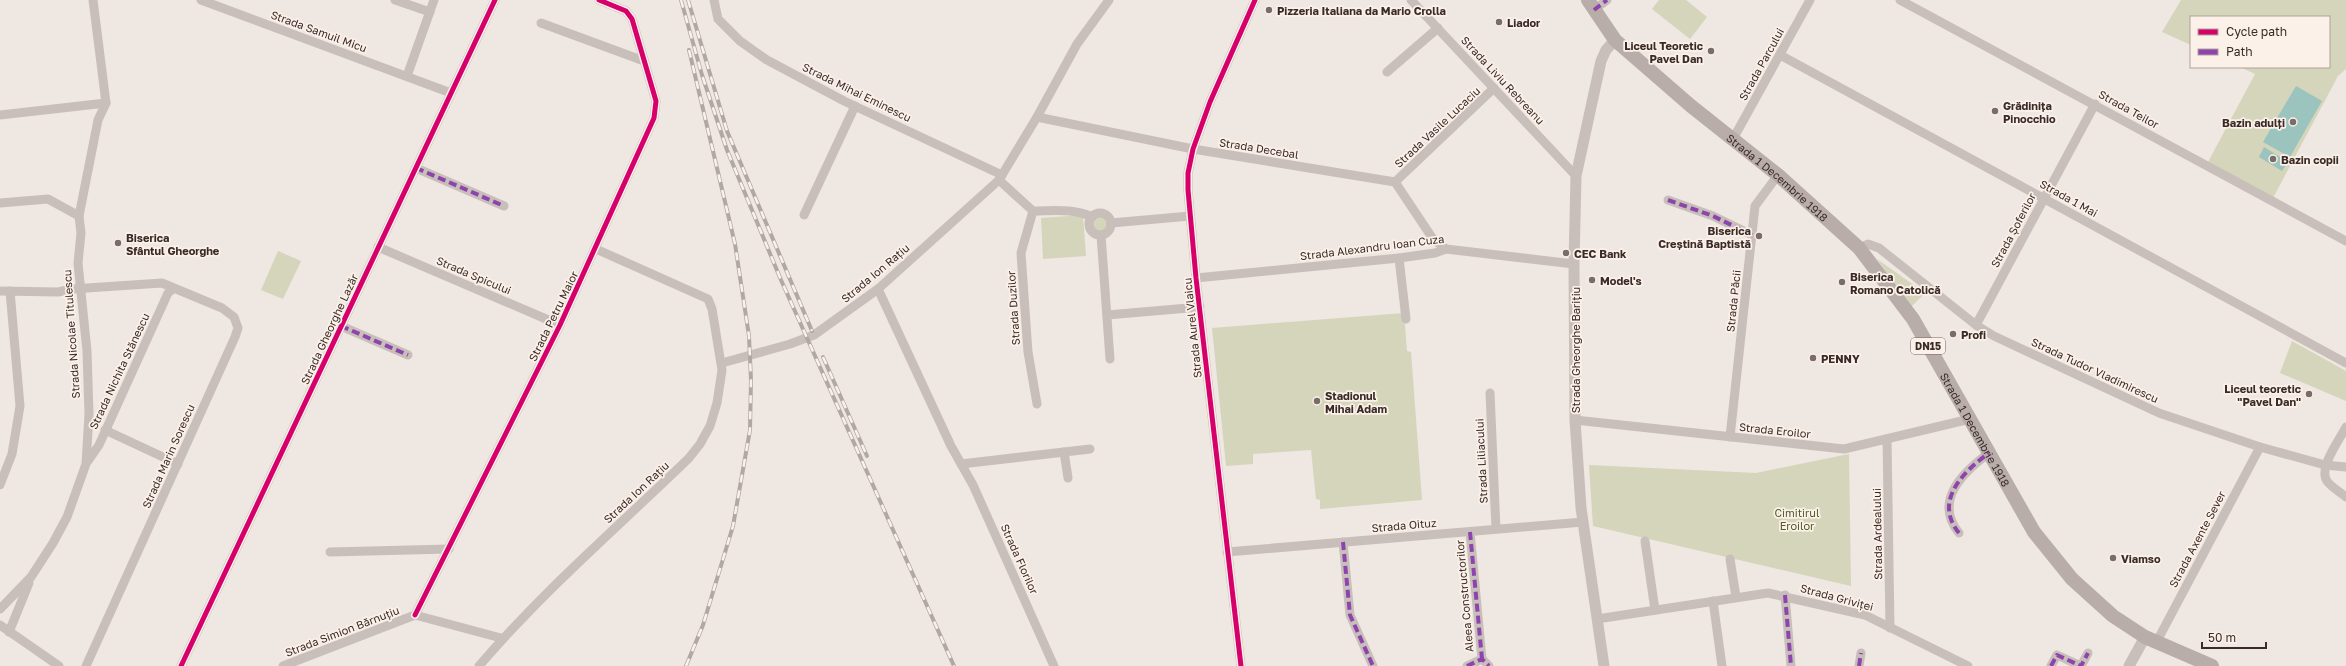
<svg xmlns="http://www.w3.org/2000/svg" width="2346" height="666" viewBox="0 0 2346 666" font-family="'Golos Text',sans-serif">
  <rect width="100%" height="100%" fill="#efe7e2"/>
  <g fill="#d4d5ba">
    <polygon points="1659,0 1686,0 1707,17 1690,39 1652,9"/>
    <polygon points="2181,0 2346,0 2346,69 2338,76 2273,198 2208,162 2255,74 2240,67 2329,67 2329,17 2191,17 2191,45 2162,32"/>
    <polygon points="1083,215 1086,256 1043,259 1041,218"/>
    <circle cx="1100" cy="225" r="8"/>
    <polygon points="278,251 301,261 283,299 261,290"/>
    <polygon points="1877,259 1925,293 1911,307"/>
    <polygon points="1404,313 1407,351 1411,352 1422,500 1320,509 1320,500 1316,499 1311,450 1253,454 1253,464 1226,466 1212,328"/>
    <polygon points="2292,341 2346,371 2346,401 2280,373"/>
    <polygon points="1849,454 1851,586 1593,526 1589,465 1756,473"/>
  </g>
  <g fill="#9bc4bf">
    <polygon points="2296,86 2322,101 2290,157 2263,142"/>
    <polygon points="2264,147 2288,162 2282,171 2259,157"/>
  </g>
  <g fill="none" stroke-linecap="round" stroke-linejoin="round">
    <g stroke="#c9bfba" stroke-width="9">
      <polyline points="201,0 451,93"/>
      <polyline points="395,0 430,12"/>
      <polyline points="714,0 718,19 740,41 767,60 844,101 1002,175"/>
      <polyline points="1411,0 1576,176"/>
      <polyline points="1900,0 2346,241"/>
      <polyline points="1594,10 1607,0"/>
      <polyline points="541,23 644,61"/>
      <polyline points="1780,55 2346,363"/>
      <polyline points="1387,72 1438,28"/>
      <polyline points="407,76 434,0"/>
      <polyline points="0,115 106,103"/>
      <polyline points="1037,117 1193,149 1395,182 1433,239 1446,249"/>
      <polyline points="1733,139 1810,0"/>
      <polyline points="416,168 504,206"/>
      <path d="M999 180 1033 211C1053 211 1074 208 1092 217"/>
      <polyline points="1395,182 1494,88"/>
      <polyline points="1668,200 1713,216 1752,235"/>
      <polyline points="0,203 48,199 79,216"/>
      <polyline points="1033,211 1021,253 1028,352 1037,404"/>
      <circle cx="1100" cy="224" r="11"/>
      <polyline points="804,215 855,106"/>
      <polyline points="1111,223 1190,216"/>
      <polyline points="1101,235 1110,359"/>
      <polyline points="378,247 560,325"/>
      <polyline points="1859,248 1868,244 1879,248 1976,325 1994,336 2159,413 2260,447 2325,465 2346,467"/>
      <polyline points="1399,258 1406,319"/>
      <polyline points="1196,278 1399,258 1435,253 1446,249 1574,264"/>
      <polyline points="878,289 951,446 973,485 1054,666"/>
      <polyline points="0,291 58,292 72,289 162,283 222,308 234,317 238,328 235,337 86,666"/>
      <polyline points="1107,315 1200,307"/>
      <polyline points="1976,325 2095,104"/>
      <polyline points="341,326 408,355"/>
      <polyline points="722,363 790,344 814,335 878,289 999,180 1037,117 1077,44 1109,0"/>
      <polyline points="1490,393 1496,529"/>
      <polyline points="1575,420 1844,449 1970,419"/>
      <path d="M2346 427C2340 439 2318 468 2327 481 2331 487 2340 492 2346 497"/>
      <polyline points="105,430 178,464"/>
      <polyline points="1730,437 1755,206 1778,175"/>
      <polyline points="1887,439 1890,628"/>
      <polyline points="1064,452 1068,478"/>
      <polyline points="88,461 99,445 168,293 173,289"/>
      <polyline points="961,464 1090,449"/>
      <polyline points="0,485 12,454 20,406 10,291"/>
      <polyline points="1470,532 1482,659"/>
      <path d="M1959 533C1933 501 1963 472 1989 453"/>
      <polyline points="1645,541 1655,610"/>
      <polyline points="1343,542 1350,615 1373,666"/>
      <polyline points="330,552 449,549"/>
      <polyline points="1227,552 1583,522"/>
      <polyline points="1730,559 1736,597"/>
      <polyline points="1785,595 1791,666"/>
      <polyline points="1713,601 1722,666"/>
      <polyline points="0,609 31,577 53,543 67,517 86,464 89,414 87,351 78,263 81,233 79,216 98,120 106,103 93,0"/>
      <polyline points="415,615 560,325 654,118 656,101 632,19 626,11 599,0"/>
      <polyline points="1597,619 1768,593 1865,615 1968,666"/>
      <polyline points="0,625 59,666"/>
      <polyline points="9,632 29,583"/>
      <polyline points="2156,643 2260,447"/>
      <polyline points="181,666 495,0"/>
      <polyline points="283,666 415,615 501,638"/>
      <path d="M479 666C543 591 618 527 689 458L700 444 710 426 717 403 722 370 712 309 708 299 596 249"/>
      <polyline points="1241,666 1196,278 1188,190 1188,173 1193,149 1210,102 1255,0"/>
      <polyline points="1467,666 1482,659 1489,666"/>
      <polyline points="1859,666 1861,653"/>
      <polyline points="2051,666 2057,655 2081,666 2088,653"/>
    </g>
    <g stroke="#c9bfba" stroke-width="11">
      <polyline points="1604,666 1581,508 1575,420 1574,264 1576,176 1601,61 1606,50 1615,40"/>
      <polyline points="2129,666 2145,637"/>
    </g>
    <path stroke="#b8ada9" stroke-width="14" id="s1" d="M1588 0 1615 40 1691 106 1778 175 1859 248 1913 319 2034 532 2072 579 2113 616 2145 637 2212 666"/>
    <defs>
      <g id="rail">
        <polyline points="681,0 702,75 727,150 781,280 954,666"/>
        <polyline points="688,0 727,131 812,331"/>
        <polyline points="823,357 867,456"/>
        <polyline points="686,666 703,625 733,526 750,430 751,380 749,336 735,244 689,50"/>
      </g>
    </defs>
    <use href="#rail" stroke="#b0a8a5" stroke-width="4"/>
    <use href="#rail" stroke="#fcf1e9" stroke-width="2.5" stroke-dasharray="8" stroke-linecap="butt"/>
    <g stroke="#8e44ad" stroke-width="4" stroke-dasharray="8 4" stroke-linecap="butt">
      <polyline points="1594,10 1607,0"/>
      <polyline points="416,168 504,206"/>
      <polyline points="1668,200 1713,216 1752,235"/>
      <polyline points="341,326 408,355"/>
      <polyline points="1470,532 1482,659"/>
      <path d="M1959 533C1933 501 1963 472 1989 453"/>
      <polyline points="1343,542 1350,615 1373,666"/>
      <polyline points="1785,595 1791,666"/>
      <polyline points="1467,666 1482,659 1489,666"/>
      <polyline points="1859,666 1861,653"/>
      <polyline points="2051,666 2057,655 2081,666 2088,653"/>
    </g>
    <defs>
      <g id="cycleway">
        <polyline points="415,615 560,325 654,118 656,101 632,19 626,11 599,0"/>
        <polyline points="181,666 495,0"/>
        <polyline points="1241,666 1196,278 1188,190 1188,173 1193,149 1210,102 1255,0"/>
      </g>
    </defs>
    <use href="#cycleway" stroke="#fcf1e9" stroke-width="8"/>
    <use href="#cycleway" stroke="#d6006c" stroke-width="5"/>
  </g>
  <g fill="#796d69" stroke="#fcf1e9" stroke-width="1.5">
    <circle cx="1269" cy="10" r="4"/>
    <circle cx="1499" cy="22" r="4"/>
    <circle cx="1711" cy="51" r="4"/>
    <circle cx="1995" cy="111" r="4"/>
    <circle cx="2293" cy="122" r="4"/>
    <circle cx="2273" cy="159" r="4"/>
    <circle cx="1759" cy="236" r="4"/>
    <circle cx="118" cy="243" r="4"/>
    <circle cx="1566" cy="253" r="4"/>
    <circle cx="1592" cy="280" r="4"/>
    <circle cx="1842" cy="282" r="4"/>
    <circle cx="1953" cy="334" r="4"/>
    <circle cx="1813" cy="358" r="4"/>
    <circle cx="2309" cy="394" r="4"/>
    <circle cx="1317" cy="401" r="4"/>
    <circle cx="2113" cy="558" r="4"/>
  </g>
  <g text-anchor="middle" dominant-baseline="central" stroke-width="3.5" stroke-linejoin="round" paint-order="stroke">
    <rect fill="#fcf1e9" stroke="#746662" stroke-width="1" x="1911" y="338" width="34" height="16" rx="3"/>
    <g font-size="10" font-weight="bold" fill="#3a2b28">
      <text x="1928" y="346">DN15</text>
    </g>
    <g font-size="11" font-weight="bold" fill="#3a2b28" stroke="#fcf1e9" text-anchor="start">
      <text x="1277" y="10">Pizzeria Italiana da Mario Crolla</text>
      <text x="1507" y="22">Liador</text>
      <text x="1703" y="45" text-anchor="end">Liceul Teoretic<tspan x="1703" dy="13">Pavel Dan</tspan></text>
      <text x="2003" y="105">Grădinița<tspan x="2003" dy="13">Pinocchio</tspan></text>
      <text x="2285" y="122" text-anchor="end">Bazin adulți</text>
      <text x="2281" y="159">Bazin copii</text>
      <text x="1751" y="230" text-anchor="end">Biserica<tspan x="1751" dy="13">Creștină Baptistă</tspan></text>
      <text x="126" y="237">Biserica<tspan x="126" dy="13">Sfântul Gheorghe</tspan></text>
      <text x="1574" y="253">CEC Bank</text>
      <text x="1850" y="276">Biserica<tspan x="1850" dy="13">Romano Catolică</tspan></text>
      <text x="1600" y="280">Model's</text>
      <text x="1961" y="334">Profi</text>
      <text x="1821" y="358">PENNY</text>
      <text x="2301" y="388" text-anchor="end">Liceul teoretic<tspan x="2301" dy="13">"Pavel Dan"</tspan></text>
      <text x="1325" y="395">Stadionul<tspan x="1325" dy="13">Mihai Adam</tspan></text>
      <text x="2121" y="558">Viamso</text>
    </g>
    <g font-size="11" fill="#3a2b28" stroke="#fcf1e9">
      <text transform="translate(319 31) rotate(20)">Strada Samuil Micu</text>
      <text transform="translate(1761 64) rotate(-61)">Strada Parcului</text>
      <text transform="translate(1503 80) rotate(47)">Strada Liviu Rebreanu</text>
      <text transform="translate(857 92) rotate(26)">Strada Mihai Eminescu</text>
      <text transform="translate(2129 109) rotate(29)">Strada Teilor</text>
      <text transform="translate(1437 127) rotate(-43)">Strada Vasile Lucaciu</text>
      <text transform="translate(1259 148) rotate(9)">Strada Decebal</text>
      <text stroke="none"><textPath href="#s1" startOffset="261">Strada 1 Decembrie 1918</textPath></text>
      <text transform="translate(2069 198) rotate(29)">Strada 1 Mai</text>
      <text transform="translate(2013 230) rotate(-62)">Strada Șoferilor</text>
      <text transform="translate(1372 247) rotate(-7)">Strada Alexandru Ioan Cuza</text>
      <text transform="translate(875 273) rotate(-40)">Strada Ion Rațiu</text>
      <text transform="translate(474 275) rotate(23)">Strada Spicului</text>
      <text transform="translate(1733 301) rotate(-84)">Strada Păcii</text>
      <text transform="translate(1013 308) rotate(-94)">Strada Duzilor</text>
      <text transform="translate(553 316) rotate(-64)">Strada Petru Maior</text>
      <text transform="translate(1192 328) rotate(-96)">Strada Aurel Vlaicu</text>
      <text transform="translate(329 329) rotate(-65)">Strada Gheorghe Lazăr</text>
      <text transform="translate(71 334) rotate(-94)">Strada Nicolae Titulescu</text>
      <text transform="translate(1575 350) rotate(-90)">Strada Gheorghe Barițiu</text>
      <text transform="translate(2095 370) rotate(25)">Strada Tudor Vladimirescu</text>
      <text transform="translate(119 371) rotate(-65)">Strada Nichita Stănescu</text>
      <text stroke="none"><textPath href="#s1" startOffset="585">Strada 1 Decembrie 1918</textPath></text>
      <text transform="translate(1775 430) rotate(6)">Strada Eroilor</text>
      <text transform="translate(168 456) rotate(-66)">Strada Marin Sorescu</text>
      <text transform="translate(1481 461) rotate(-93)">Strada Liliacului</text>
      <text transform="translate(636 492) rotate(-43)">Strada Ion Rațiu</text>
      <text transform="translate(1404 525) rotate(-5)">Strada Oituz</text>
      <text transform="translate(1877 534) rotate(-91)">Strada Ardealului</text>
      <text transform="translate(2197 539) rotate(-62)">Strada Axente Sever</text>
      <text transform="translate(1020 559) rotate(66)">Strada Florilor</text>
      <text transform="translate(1464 596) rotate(-95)">Aleea Constructorilor</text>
      <text transform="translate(1837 597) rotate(15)">Strada Griviței</text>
      <text transform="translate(342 631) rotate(-21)">Strada Simion Bărnuțiu</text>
    </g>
    <g font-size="11" fill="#4f5b28" stroke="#fcf1e9">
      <text x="1797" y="512">Cimitirul<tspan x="1797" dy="13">Eroilor</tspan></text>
    </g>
  </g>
  <rect x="2190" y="16" width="140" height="52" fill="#fcf1e9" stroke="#aea29c"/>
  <rect x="2198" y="29" width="20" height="6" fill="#d6006c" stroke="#aea29c"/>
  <text x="2226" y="36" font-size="12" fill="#3a2b28">Cycle path</text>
  <rect x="2198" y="49" width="20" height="6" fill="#8e44ad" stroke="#aea29c"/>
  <text x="2226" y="56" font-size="12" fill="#3a2b28">Path</text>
  <path d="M2202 642v6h64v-6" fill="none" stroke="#3a2b28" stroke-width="2"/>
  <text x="2208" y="642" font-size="12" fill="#3a2b28" stroke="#fcf1e9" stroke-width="3" paint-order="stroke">50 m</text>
</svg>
